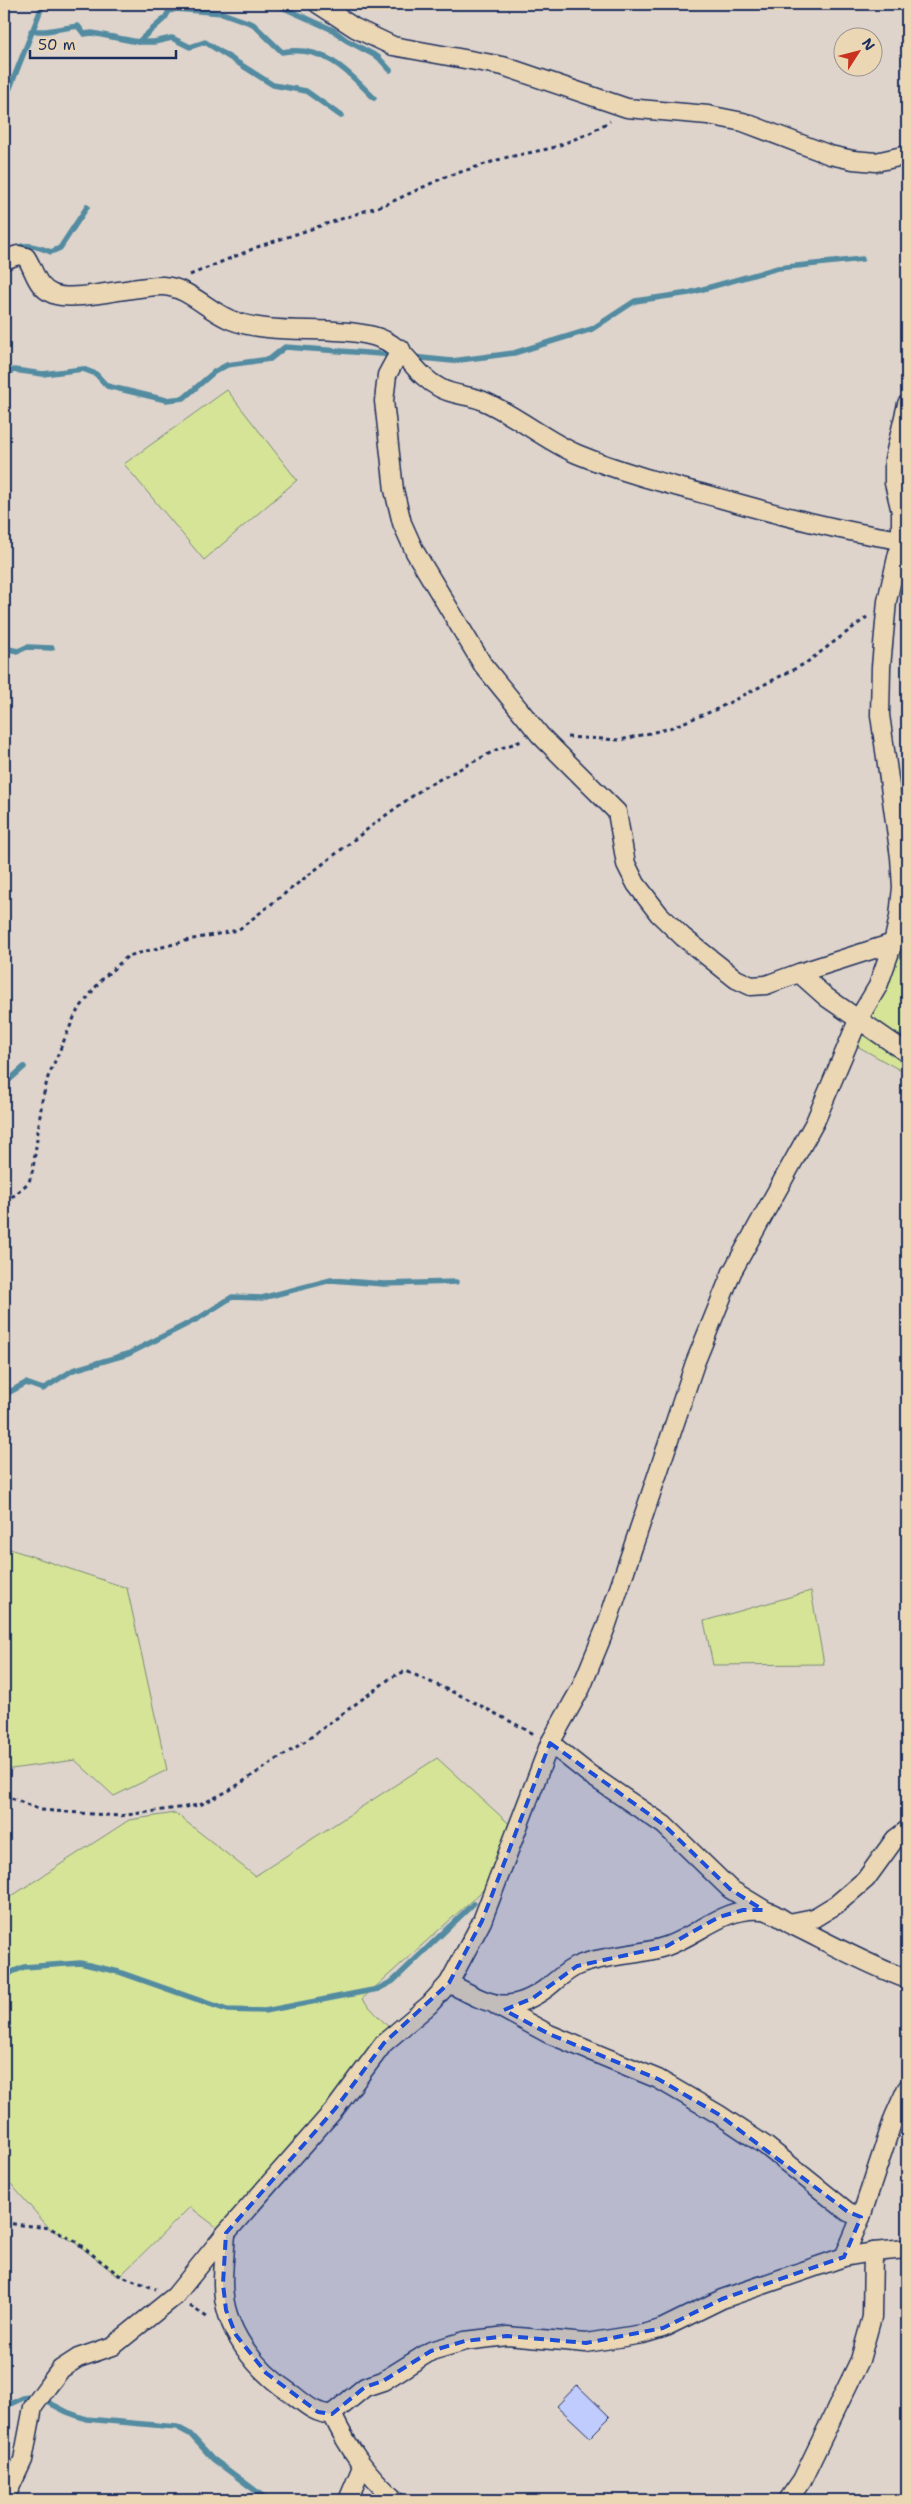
<svg xmlns="http://www.w3.org/2000/svg" width="911" height="2504" viewBox="0 0 911 2504" font-family="'Shantell Sans',sans-serif">
  <rect width="100%" height="100%" fill="#dfd4cb"/>
  <filter id="ink" filterUnits="userSpaceOnUse"><feTurbulence type="fractalNoise" baseFrequency=".02" numOctaves="2"/><feDisplacementMap in="SourceGraphic" scale="10" xChannelSelector="R" yChannelSelector="G"/><feConvolveMatrix kernelMatrix="1 2 1 2 8 2 1 2 1" color-interpolation-filters="sRGB"/></filter>
  <g filter="url(#ink)">
    <g fill="#d6e497" stroke="#788a7a">
      <polygon points="227,390 297,480 204,560 124,464"/>
      <polygon points="907,941 907,1074 850,1042"/>
      <polygon points="4,1547 127,1588 167,1770 114,1796 75,1760 4,1770"/>
      <polygon points="811,1591 824,1664 713,1665 704,1621"/>
      <polygon points="437,1758 516,1830 491,1883 362,1999 394,2033 227,2235 190,2207 119,2277 77,2244 50,2229 4,2176 4,1901 129,1820 175,1813 255,1876"/>
    </g>
    <g fill="none" stroke-linecap="round" stroke-linejoin="round">
      <g stroke="#528ba1" stroke-width="5.5">
        <polyline points="275,4 333,30 346,40 378,57 390,70"/>
        <path d="M169 11 176 9 222 13 253 24 282 52C324 45 346 70 374 98"/>
        <polyline points="31,31 46,31 78,26 84,34 92,33 138,42 165,18 173,4"/>
        <polyline points="138,42 154,42 172,38 190,47 205,42 273,85 306,91 341,116"/>
        <polyline points="4,103 43,4"/>
        <path d="M10 251C24 242 36 246 51 252L60 248 87 207"/>
        <polyline points="412,357 452,361 514,353 592,329 635,301 689,293 778,268 862,259"/>
        <polyline points="4,374 14,370 43,374 83,369 96,374 107,386 166,400 184,398 214,372 227,365 270,359 285,347 395,355"/>
        <polyline points="4,648 18,651 27,647 52,648"/>
        <polyline points="4,1082 7,1082 24,1067"/>
        <polyline points="4,1395 26,1383 43,1389 73,1370 128,1354 199,1318 232,1297 262,1298 331,1280 384,1284 456,1282"/>
        <polyline points="4,1979 12,1972 24,1967 80,1963 119,1972 227,2010 265,2011 378,1989 393,1981 473,1904"/>
        <polyline points="4,2407 23,2398 36,2396 67,2412 86,2419 177,2427 190,2434 213,2459 268,2500"/>
      </g>
    </g>
    <polygon fill="#c0ccfd" stroke="#1b2f5e" points="577,2385 610,2417 590,2437 557,2406"/>
    <g fill="none" stroke-linecap="round" stroke-linejoin="round">
      <defs>
        <g id="minor">
          <polyline points="318,4 355,28 393,46 503,66 627,108 708,115 743,122 830,155 853,160 876,162 907,155"/>
          <path d="M4 260 18 255 26 257C35 271 36 287 53 294 76 303 135 285 163 286 188 287 208 311 231 320 271 336 330 325 373 336 407 345 411 373 440 388 452 395 468 395 481 400 515 414 544 440 577 454 623 473 671 485 719 498 779 515 839 531 901 540"/>
          <polyline points="401,349 387,375 384,401 394,490 402,523 415,552 483,665 540,735 617,812 626,864 636,884 659,914 683,937 736,979 751,986 766,985 799,973 826,997 907,1053"/>
          <polyline points="799,973 893,943"/>
          <polyline points="550,1743 589,1774 664,1825 730,1889 763,1909"/>
          <polyline points="789,1923 814,1918 837,1904 866,1879 895,1839 907,1830"/>
          <path d="M449 1983C489 2004 508 2017 548 1987 557 1980 568 1969 579 1965 607 1954 639 1956 667 1946 700 1934 724 1907 761 1910 771 1910 785 1921 794 1926 831 1944 868 1965 907 1979"/>
          <polyline points="497,2006 549,2034 658,2079 718,2114 766,2146 848,2212 861,2217"/>
          <path d="M226 2233C225 2250 223 2267 223 2283 223 2329 255 2370 292 2394 304 2403 316 2415 332 2414L365 2387 383 2381 431 2351 465 2341 507 2336 586 2343 643 2334 663 2328 722 2299 844 2257 873 2252 907 2249"/>
          <polyline points="844,2257 861,2217 894,2117 907,2088"/>
          <path d="M332 2414C349 2450 366 2473 395 2500"/>
          <polyline points="4,2500 23,2460 33,2407 48,2386 61,2369 78,2358 113,2346 175,2296 226,2233 335,2109 384,2043 429,2005 449,1983 482,1921 550,1743 581,1688 606,1627 695,1363 732,1272 815,1122 859,1018 878,986 893,943 899,917 902,887 900,857 880,715 881,667 887,601 901,540 901,512 894,483 894,459 907,404"/>
          <polyline points="348,2500 362,2467"/>
          <polyline points="788,2500 802,2480 860,2360 872,2317 873,2252"/>
        </g>
      </defs>
      <use href="#minor" stroke="#1b2f5e" stroke-width="21"/>
      <g stroke="#1b2f5e" stroke-width="3" stroke-dasharray="4 4" stroke-linecap="butt">
        <polyline points="190,275 260,246 389,203 445,177 504,158 552,148 590,133 610,121"/>
        <polyline points="567,737 620,740 667,729 715,710 806,663 867,617"/>
        <polyline points="4,1200 15,1195 29,1182 33,1169 42,1101 48,1077 76,1013 101,980 128,956 193,939 238,930 378,821 425,787 498,749 522,741"/>
        <polyline points="4,1795 41,1810 119,1816 200,1805 230,1790 307,1740 392,1677 406,1671 466,1698 534,1734"/>
        <polyline points="4,2223 50,2228 76,2242 119,2275 156,2289"/>
        <polyline points="190,2306 210,2319"/>
      </g>
      <use href="#minor" stroke="#ecd7b5" stroke-width="18"/>
    </g>
  </g>
  <path fill="#1d4ed8" fill-opacity="0.2" stroke="#1d4ed8" stroke-width="4" stroke-dasharray="10 6" stroke-linejoin="round" d="M550 1743 664 1825 730 1889 763 1910H743L719 1917 667 1946 577 1966 533 1998 504 2010 549 2034 658 2079 718 2114 848 2212 861 2217 844 2257 722 2299 663 2328 586 2343 507 2336 465 2341 431 2351 383 2381 365 2387 332 2414 318 2412 266 2373 236 2335 226 2310 223 2284 226 2233 335 2109 384 2043 449 1983 482 1921Z"/>
  <rect width="911" height="2504" fill="none" stroke="#ecd7b5" stroke-width="20"/>
  <rect x="10" y="10" width="891" height="2484" fill="none" stroke="#1b2f5e" stroke-width="2" filter="url(#ink)"/>
  <g transform="translate(858 52) rotate(54)"><circle r="24" fill="#ecd7b5" stroke="#989492"/>
  <path d="M0-4L9 19L0 12L-9 19Z" fill="#c8321e"/>
  <text y="-8" font-size="14" font-weight="bold" text-anchor="middle" fill="#1b2f5e">N</text>
  </g>
  <path d="M30 50v8h146v-8" fill="none" stroke="#1b2f5e" stroke-width="2.5"/>
  <text x="38" y="50" font-size="15" fill="#1b2f5e" stroke="#ecd7b5" stroke-width="4" paint-order="stroke">50 m</text>
</svg>
